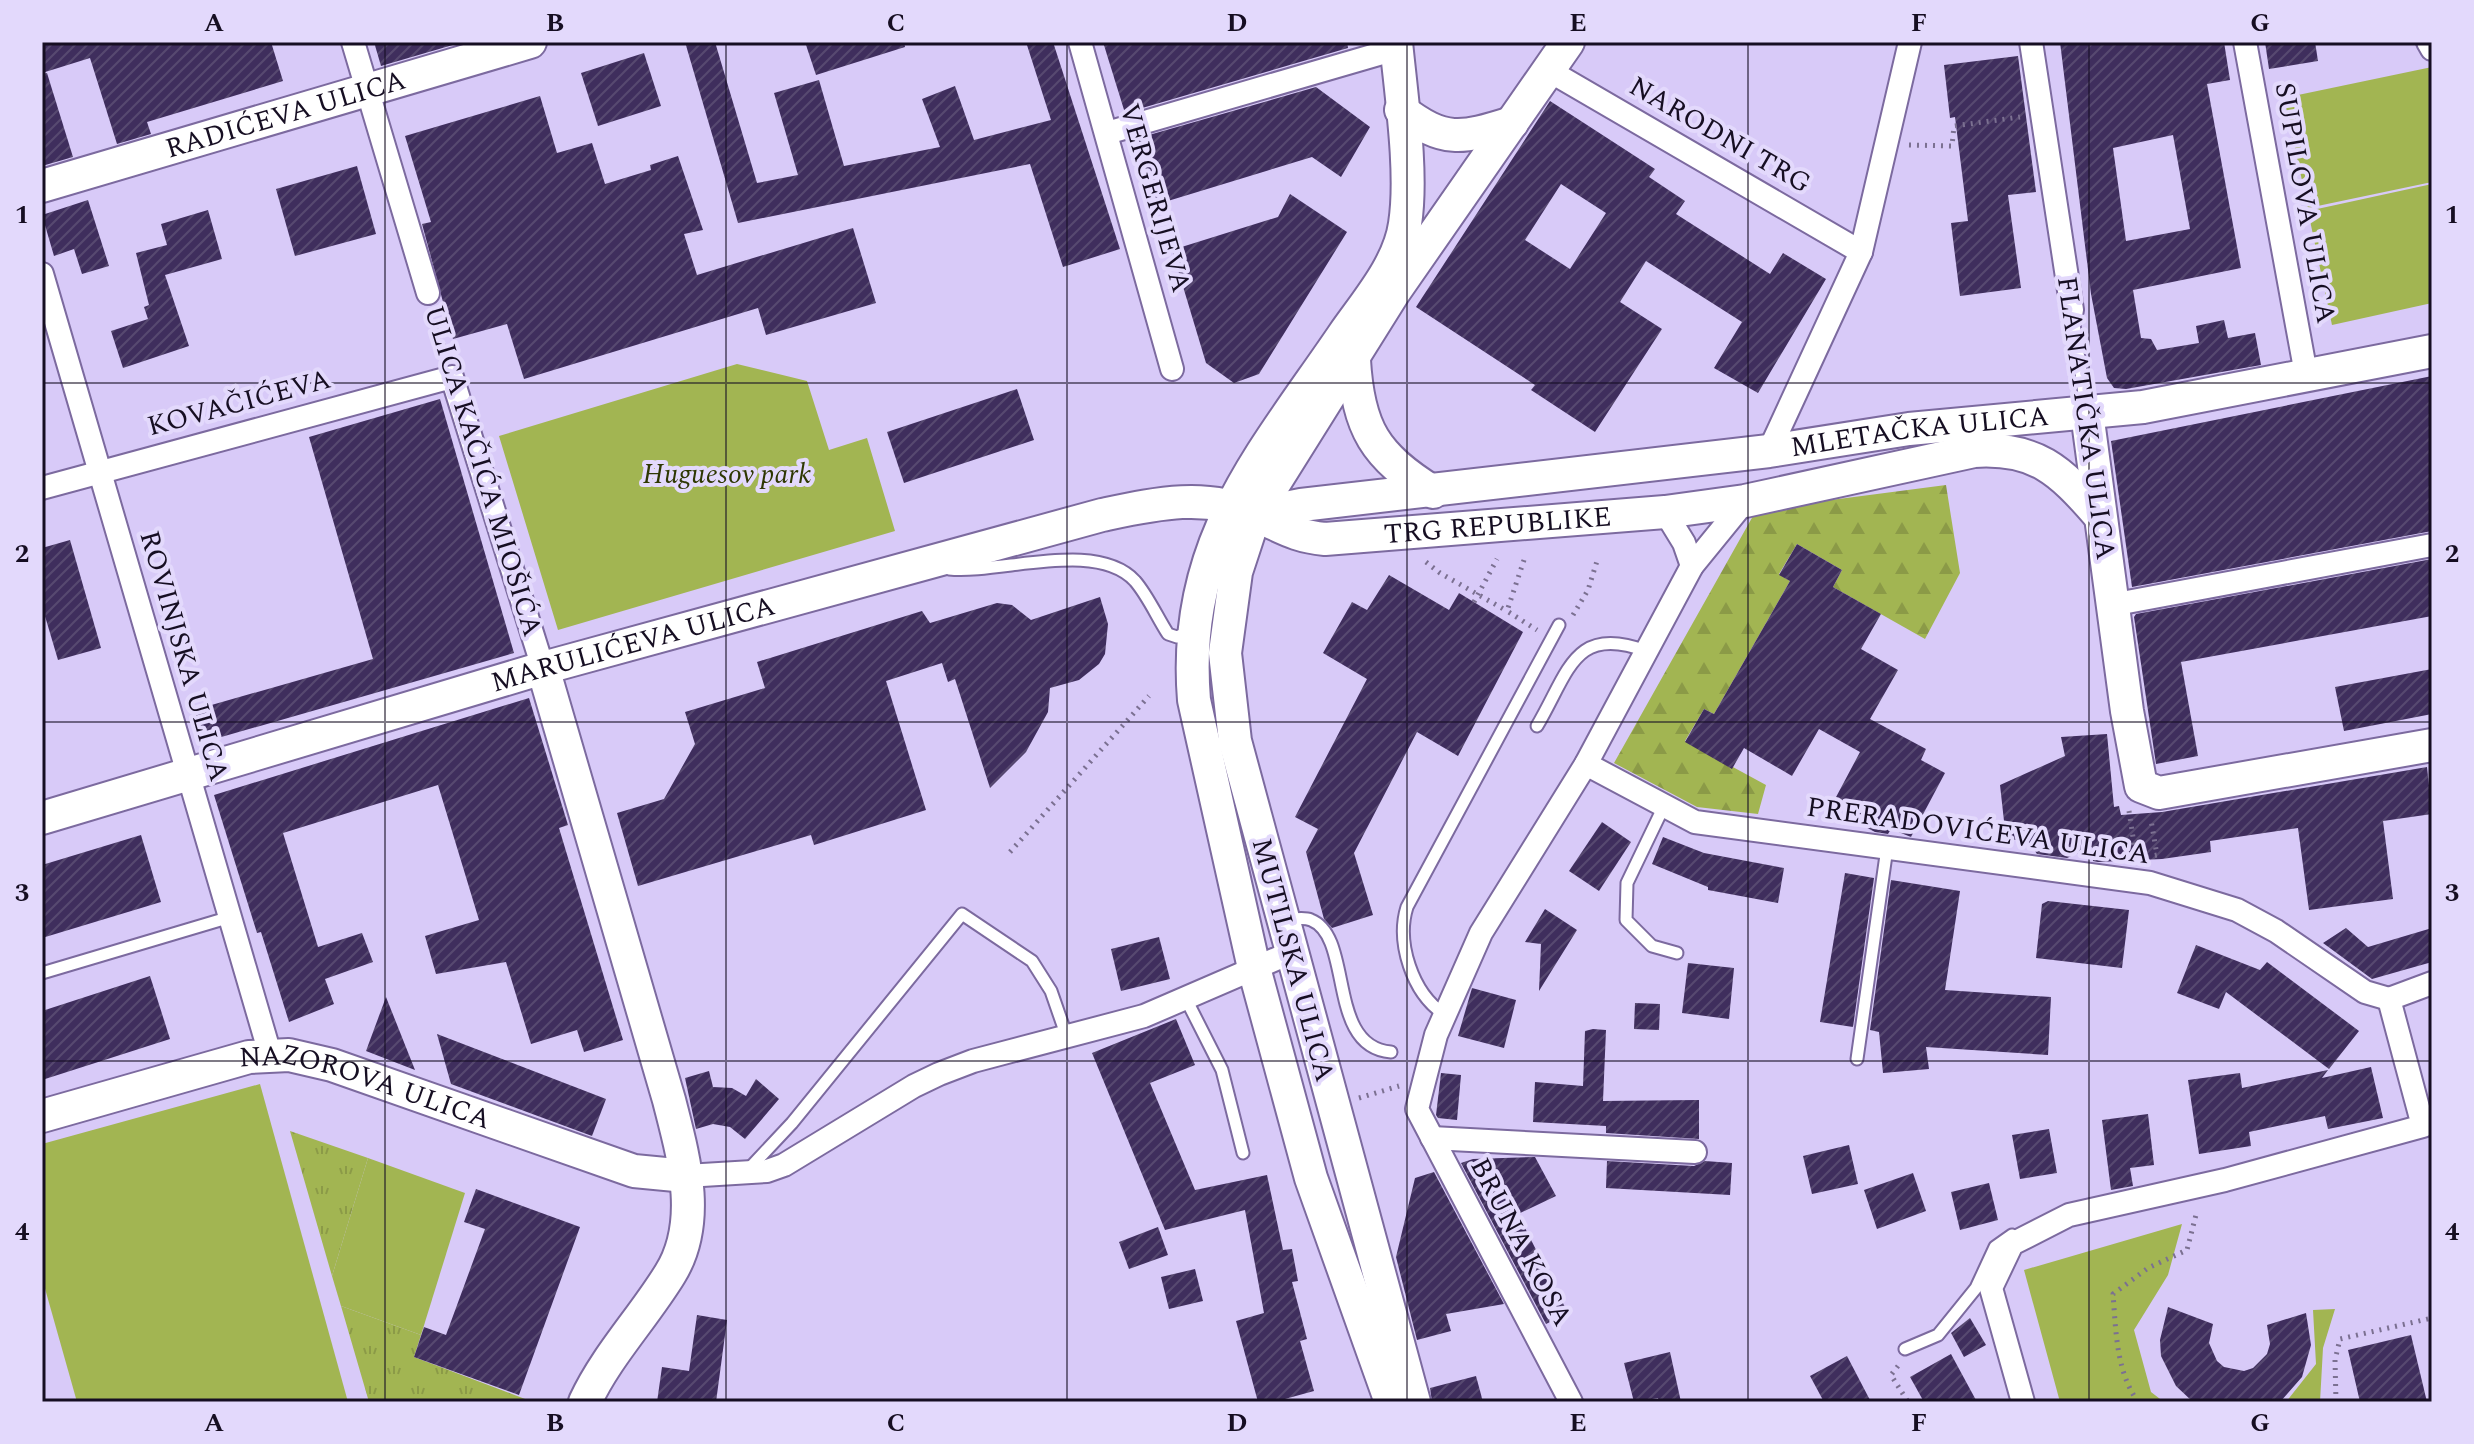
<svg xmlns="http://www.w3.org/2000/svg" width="2474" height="1444" viewBox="0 0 2474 1444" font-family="Spectral,serif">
  <defs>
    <pattern id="grass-tufts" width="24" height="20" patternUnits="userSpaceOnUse" patternTransform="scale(2)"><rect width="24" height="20" fill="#a2b552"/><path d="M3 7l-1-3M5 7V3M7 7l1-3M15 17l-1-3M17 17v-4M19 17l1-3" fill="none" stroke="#8b9a47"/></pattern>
    <pattern id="forest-firs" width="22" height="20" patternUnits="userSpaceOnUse" patternTransform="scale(2)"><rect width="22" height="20" fill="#a2b552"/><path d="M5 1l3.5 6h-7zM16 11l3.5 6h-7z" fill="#8b9a47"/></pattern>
    <pattern id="building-hatch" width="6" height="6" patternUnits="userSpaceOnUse" patternTransform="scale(2)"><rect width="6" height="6" fill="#3f2e5d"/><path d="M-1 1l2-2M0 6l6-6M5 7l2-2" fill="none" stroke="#574970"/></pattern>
  </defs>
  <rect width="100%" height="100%" fill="#d8caf8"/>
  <g fill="url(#grass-tufts)">
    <polygon points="290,1131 368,1158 332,1276"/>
    <polygon points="341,1306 421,1335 414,1357 533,1402 369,1402"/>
  </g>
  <polygon fill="url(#forest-firs)" points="1946,485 1960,573 1925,639 1833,587 1842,570 1797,544 1779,574 1790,581 1714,714 1704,709 1685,741 1766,785 1758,814 1697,807 1614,763 1753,516 1785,506"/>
  <g fill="#a2b552">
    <polygon points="2432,67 2432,182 2308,208 2284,98"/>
    <polygon points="2432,184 2432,303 2332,325 2308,211"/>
    <polygon points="737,364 807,381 829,450 867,438 895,531 558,630 499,436"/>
    <polygon points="260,1084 348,1402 77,1402 42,1278 42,1144"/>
    <polygon points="368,1158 465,1193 421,1335 341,1306 332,1276"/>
    <polygon points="2182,1224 2168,1275 2134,1330 2151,1392 2164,1402 2060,1402 2024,1270"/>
    <polygon points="2335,1309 2323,1348 2320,1402 2286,1402 2316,1364 2313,1310"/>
  </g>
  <g fill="url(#building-hatch)" fill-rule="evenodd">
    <polygon points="42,42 271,42 283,81 147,122 151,134 117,144 90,58 42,73"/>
    <polygon points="374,42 463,42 381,66"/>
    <polygon points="685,42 715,42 757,183 798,175 774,93 819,80 844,166 940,147 922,99 955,86 974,140 1051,120 1026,42 1053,42 1120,249 1063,267 1030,164 738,223"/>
    <polygon points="805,42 904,42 905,47 816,75"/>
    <polygon points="1103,42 1347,42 1348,48 1125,113"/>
    <path d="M2060 42H2224L2230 80 2207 84 2241 268 2133 290 2141 338 2151 339 2157 350 2199 343 2196 326 2224 320 2228 338 2255 333 2261 365 2126 389 2114 388 2107 378 2091 294ZM2173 135 2190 229 2126 241 2113 148Z"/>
    <polygon points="2265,42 2315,42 2318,61 2269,69"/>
    <polygon points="644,53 661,106 598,126 581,73"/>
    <polygon points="2018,56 2036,192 2008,195 2021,288 1960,296 1951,223 1968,221 1955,117 1950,118 1944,65"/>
    <polygon points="47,73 73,157 42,166 42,74"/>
    <polygon points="1316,87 1370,127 1341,177 1312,157 1158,204 1135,139"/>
    <polygon points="540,96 557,153 592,143 605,184 651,170 650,165 678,156 703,230 684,234 697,275 853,228 876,303 766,335 758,308 524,379 507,324 453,339 422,224 431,222 405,136"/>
    <path d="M1550 101 1655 169 1649 177 1685 201 1676 214 1770 274 1783 253 1826 279 1758 393 1714 368 1742 322 1646 261 1620 302 1662 329 1595 432 1531 390 1535 385 1416 307ZM1561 184 1606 213 1570 269 1525 240Z"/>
    <polygon points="357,166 376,234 295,256 276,189"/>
    <polygon points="1290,194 1347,232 1259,374 1234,383 1206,363 1172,250 1278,217"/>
    <polygon points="88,200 109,266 82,274 74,249 54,256 42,215"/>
    <polygon points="208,210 222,259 165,275 189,346 123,368 111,331 148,319 144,307 149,305 136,253 167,245 161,224"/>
    <polygon points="2432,376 2432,531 2132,587 2111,441"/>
    <polygon points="1017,389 1034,440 904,483 887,432"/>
    <polygon points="440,399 514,653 204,742 194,710 373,659 309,437"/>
    <polygon points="70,540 101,648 58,660 42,606 42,548"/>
    <polygon points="1797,544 1842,570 1833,587 1881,614 1861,649 1898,670 1870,719 1926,749 1921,760 1945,773 1911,837 1891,829 1888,834 1875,832 1852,820 1857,810 1835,799 1860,752 1819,729 1792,776 1744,748 1732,769 1685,742 1704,709 1714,714 1790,581 1779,575"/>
    <polygon points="2432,559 2432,616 2181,662 2198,756 2156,764 2134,617 2136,614"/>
    <polygon points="1389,575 1449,610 1459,593 1523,632 1458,756 1417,732 1354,853 1373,915 1332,928 1324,919 1306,852 1318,829 1295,817 1367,679 1323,653 1352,602 1367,610"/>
    <polygon points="1100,597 1108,624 1105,654 1099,664 1079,680 1050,688 1048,712 1026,752 990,788 955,679 948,682 942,663 886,681 926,810 814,845 811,835 638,886 617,813 664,799 695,744 685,712 765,688 757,662 922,611 930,623 997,603 1012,605 1031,620"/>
    <polygon points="2432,669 2432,714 2344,731 2335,687"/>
    <polygon points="529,698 568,825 559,828 623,1040 584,1052 577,1030 531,1044 506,962 436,974 425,936 479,920 438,785 283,833 318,947 362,933 373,962 325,979 334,1004 289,1022 261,932 257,933 214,795"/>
    <polygon points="2107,734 2114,807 2119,806 2121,815 2162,812 2427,767 2432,814 2383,821 2393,899 2309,910 2298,828 2210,841 2211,852 2162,859 2098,862 2093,861 2092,847 2067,858 2037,854 2028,841 2006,839 2000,785 2065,756 2061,737"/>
    <polygon points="1602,822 1631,842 1599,891 1569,871"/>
    <polygon points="141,835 161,902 42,938 42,865"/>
    <polygon points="1663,837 1704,853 1784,868 1778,903 1708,890 1708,887 1652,864"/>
    <polygon points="1845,873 1874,878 1853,1027 1820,1022"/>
    <polygon points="1891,880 1960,891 1945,990 2051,997 2048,1055 1926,1047 1929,1069 1883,1073 1879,1032 1870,1030"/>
    <polygon points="2048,901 2129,910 2122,968 2036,958 2042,904"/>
    <polygon points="1545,909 1577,930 1539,991 1541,944 1525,942"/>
    <polygon points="2346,928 2368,947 2432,928 2432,962 2372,979 2323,943"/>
    <polygon points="1159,937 1170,979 1121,991 1111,949"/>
    <polygon points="2196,945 2260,970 2267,962 2359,1031 2329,1069 2226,992 2219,1009 2177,993"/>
    <polygon points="1688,963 1734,968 1729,1019 1682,1013"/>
    <polygon points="150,976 170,1039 42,1080 42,1011"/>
    <polygon points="1472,988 1516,1000 1504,1048 1458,1036"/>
    <polygon points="386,997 415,1070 366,1051"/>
    <polygon points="1635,1003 1660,1004 1659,1030 1634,1029"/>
    <polygon points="1176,1019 1195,1065 1150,1083 1195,1190 1267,1175 1283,1250 1292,1249 1298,1281 1292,1282 1307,1339 1300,1341 1314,1391 1274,1402 1258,1402 1236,1321 1264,1313 1245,1210 1165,1230 1092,1053"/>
    <polygon points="1593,1029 1606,1030 1603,1101 1699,1100 1699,1139 1606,1133 1606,1126 1533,1122 1535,1082 1583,1086 1585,1031"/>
    <polygon points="437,1034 606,1099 592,1136 451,1084"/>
    <polygon points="2371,1067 2383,1118 2328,1129 2325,1116 2249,1132 2251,1146 2199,1154 2188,1080 2240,1073 2242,1088 2328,1070 2322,1078"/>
    <polygon points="709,1071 713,1087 732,1088 746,1096 756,1079 779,1099 745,1139 730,1127 713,1124 696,1129 685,1078"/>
    <polygon points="1441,1073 1461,1075 1457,1120 1438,1118 1436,1115"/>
    <polygon points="2148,1114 2154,1165 2130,1168 2133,1186 2111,1190 2102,1120"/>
    <polygon points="2049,1129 2057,1173 2020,1179 2012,1135"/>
    <polygon points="1849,1145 1858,1184 1812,1194 1803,1156"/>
    <polygon points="1535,1157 1556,1196 1518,1214 1568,1313 1546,1324 1461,1163 1473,1159"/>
    <polygon points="1607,1161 1694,1166 1705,1161 1732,1163 1730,1195 1606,1188"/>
    <polygon points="1434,1172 1504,1304 1446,1314 1451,1331 1417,1340 1396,1257 1415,1178"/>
    <polygon points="1913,1173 1926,1211 1877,1229 1864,1190"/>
    <polygon points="1989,1183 1998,1220 1960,1230 1951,1192"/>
    <polygon points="476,1189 580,1227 519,1395 414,1357 424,1327 446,1335 485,1229 464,1222"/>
    <polygon points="1158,1227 1168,1255 1129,1269 1119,1242"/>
    <polygon points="1195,1269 1203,1301 1169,1309 1161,1277"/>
    <polygon points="2168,1307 2213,1324 2209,1343 2217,1361 2224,1367 2244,1371 2253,1368 2267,1354 2270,1344 2267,1325 2306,1313 2311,1345 2302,1377 2280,1402 2193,1402 2176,1386 2161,1356 2160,1340"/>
    <polygon points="697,1315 727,1320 716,1402 657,1402 662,1367 689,1371"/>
    <polygon points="1970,1318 1986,1345 1964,1357 1951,1333"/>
    <polygon points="2411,1335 2427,1402 2360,1402 2348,1350"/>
    <polygon points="1670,1352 1681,1402 1659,1402 1658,1398 1634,1402 1624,1363"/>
    <polygon points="1951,1354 1977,1402 1924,1402 1910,1377"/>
    <polygon points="1847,1356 1871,1402 1824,1402 1810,1376"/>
    <polygon points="1476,1376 1483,1402 1432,1402 1430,1388"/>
  </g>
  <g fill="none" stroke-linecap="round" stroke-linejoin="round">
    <defs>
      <g id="lane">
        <polyline points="2072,310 2086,408"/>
        <path d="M949 569C1001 574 1096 539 1135 581 1148 596 1157 617 1168 634L1177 637 1190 631"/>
        <path d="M1537 726C1569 672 1574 624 1646 651"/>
        <polyline points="1664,806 1627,883 1626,920 1652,946 1677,953"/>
        <path d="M1286 920C1294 919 1304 917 1311 920 1354 937 1326 1047 1391 1052"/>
        <polyline points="42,973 227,918"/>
        <polyline points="1186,999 1222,1070 1243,1153"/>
        <path d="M1444 1014C1412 993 1396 942 1407 907L1559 625"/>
        <polyline points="1857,1059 1887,848"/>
        <polyline points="748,1170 792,1123 962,914 1032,961 1051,991 1067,1037"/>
        <polyline points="1905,1349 1938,1335 1976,1288 1995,1247 2012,1235"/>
      </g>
      <g id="street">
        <polyline points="353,42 428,293"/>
        <polyline points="1080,42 1172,369"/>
        <polyline points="2031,42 2072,310"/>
        <polyline points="2245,42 2306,374"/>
        <polyline points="2428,42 2432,49"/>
        <polyline points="1548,70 1861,252"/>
        <polyline points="1107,133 1396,49"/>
        <polyline points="42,274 270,1054"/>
        <polyline points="1769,451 1861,252 1910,42"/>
        <polyline points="42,488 452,377 543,668"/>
        <polyline points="1665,512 1684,543 1692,566"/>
        <polyline points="2111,605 2432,545"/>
        <polyline points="1586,764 1695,822 2150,883 2237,910 2276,931 2365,992 2389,999"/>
        <polyline points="2389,999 2432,983"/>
        <polyline points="1432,1138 1695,1152"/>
        <polyline points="686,1176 767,1171 784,1165 914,1086 939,1074 973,1061 1144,1016 1290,953"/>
        <polyline points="1571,1402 1417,1109 1436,1035 1481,933 1586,764 1692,566 1745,501"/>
        <polyline points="2023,1402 1991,1288 2012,1244 2069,1215 2225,1180 2423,1126 2389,999"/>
      </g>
      <g id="secondary">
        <path d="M1401 110C1444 143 1461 139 1512 123"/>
        <path id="s1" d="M42 186 530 42"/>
        <path d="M1354 360C1358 429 1375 456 1433 492"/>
        <polyline points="2087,413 2127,711 2141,786 2159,793 2432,745"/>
        <path id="s2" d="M1255 514 1301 505 1769 451 1909 429 2143 407 2432 351"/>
        <path d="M543 668 669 1100C683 1155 703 1221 670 1274 643 1318 607 1355 585 1402"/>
        <path id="s3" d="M42 818 543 668 1102 515C1154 504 1205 492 1255 515 1283 527 1294 536 1325 539L1665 512 1745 501 1974 451C2036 447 2060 470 2099 515"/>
        <path id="s4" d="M42 1116 249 1057 289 1055 332 1065 634 1171 686 1176"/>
        <path d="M1391 1402 1311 1178 1254 968 1194 700C1181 543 1261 456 1344 334 1367 301 1399 265 1405 224 1413 173 1401 94 1396 42"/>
        <polyline points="1414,1402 1235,741 1225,653 1236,572 1255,514 1394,292 1568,42"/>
      </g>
    </defs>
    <use href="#lane" stroke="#7c6a9f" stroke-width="15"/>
    <use href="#street" stroke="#7c6a9f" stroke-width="26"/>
    <use href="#secondary" stroke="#7c6a9f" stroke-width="36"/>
    <g stroke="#7b7091" stroke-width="5" stroke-dasharray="2 6" stroke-linecap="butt">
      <polyline points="1909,145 1952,146 1954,126 2020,117"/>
      <polyline points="434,313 447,357"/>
      <polyline points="1524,560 1507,611 1537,630"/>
      <polyline points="1426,562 1440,573 1507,611"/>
      <polyline points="1474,602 1497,559"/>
      <polyline points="1573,615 1588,590 1597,561"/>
      <polyline points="2129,811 2136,857"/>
      <polyline points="1010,852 1149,696"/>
      <polyline points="2147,857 2157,855 2151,820"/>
      <polyline points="1359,1098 1399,1086"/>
      <polyline points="1898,1366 1891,1375 1908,1402"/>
      <path d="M2138 1402C2116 1371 2116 1331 2113 1294L2148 1268 2187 1250 2197 1211"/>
      <polyline points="2336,1402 2335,1360 2340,1339 2432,1318"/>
    </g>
    <use href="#lane" stroke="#fff" stroke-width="11"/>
    <use href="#street" stroke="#fff" stroke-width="22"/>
    <use href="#secondary" stroke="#fff" stroke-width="32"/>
  </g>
  <path fill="none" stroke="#160e22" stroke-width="2" stroke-opacity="0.55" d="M385 42V1402M726 42V1402M1067 42V1402M1407 42V1402M1748 42V1402M2089 42V1402M42 383H2432M42 722H2432M42 1061H2432"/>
  <g text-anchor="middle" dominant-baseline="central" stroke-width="8" stroke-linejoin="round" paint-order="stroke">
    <g font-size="28" fill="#160e22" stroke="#e3d9fc">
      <text stroke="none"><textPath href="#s1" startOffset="254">RADIĆEVA ULICA</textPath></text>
      <text transform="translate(1720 135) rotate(30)">NARODNI TRG</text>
      <text transform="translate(1155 198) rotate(74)">VERGERIJEVA</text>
      <text transform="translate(2305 203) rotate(80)">SUPILOVA ULICA</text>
      <text transform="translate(239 403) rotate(-15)">KOVAČIĆEVA</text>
      <text transform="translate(2086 418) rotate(82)">FLANATIČKA ULICA</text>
      <text stroke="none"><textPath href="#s2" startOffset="670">MLETAČKA ULICA</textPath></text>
      <text transform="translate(483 471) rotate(73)">ULICA KAČIĆA MIOŠIĆA</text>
      <text stroke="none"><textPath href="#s3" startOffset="1506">TRG REPUBLIKE</textPath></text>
      <text stroke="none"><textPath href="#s3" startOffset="616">MARULIĆEVA ULICA</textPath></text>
      <text transform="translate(184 656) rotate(74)">ROVINJSKA ULICA</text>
      <text transform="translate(1978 831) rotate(8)">PRERADOVIĆEVA ULICA</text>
      <text transform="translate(1293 960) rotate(75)">MUTILSKA ULICA</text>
      <text stroke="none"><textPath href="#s4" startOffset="336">NAZOROVA ULICA</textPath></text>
      <text transform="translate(1521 1242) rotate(62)">BRUNA KOSA</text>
    </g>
    <g font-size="28" font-style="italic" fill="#2e3702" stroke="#e3d9fc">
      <text x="727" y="474">Huguesov park</text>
    </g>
  </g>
  <rect width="2474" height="1444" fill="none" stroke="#e3d9fc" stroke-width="88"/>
  <rect x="44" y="44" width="2386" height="1356" fill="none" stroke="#160e22" stroke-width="3"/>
  <g font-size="26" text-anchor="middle" font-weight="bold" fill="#160e22">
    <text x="214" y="31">A</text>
    <text x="555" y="31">B</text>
    <text x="896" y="31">C</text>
    <text x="1237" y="31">D</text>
    <text x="1578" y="31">E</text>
    <text x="1919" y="31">F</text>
    <text x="2260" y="31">G</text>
    <text x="22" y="223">1</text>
    <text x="2452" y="223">1</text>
    <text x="22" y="562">2</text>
    <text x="2452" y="562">2</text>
    <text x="22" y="901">3</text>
    <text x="2452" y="901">3</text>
    <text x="22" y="1240">4</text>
    <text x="2452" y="1240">4</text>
    <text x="214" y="1431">A</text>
    <text x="555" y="1431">B</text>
    <text x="896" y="1431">C</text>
    <text x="1237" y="1431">D</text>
    <text x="1578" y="1431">E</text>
    <text x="1919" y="1431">F</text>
    <text x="2260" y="1431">G</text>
  </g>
</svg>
